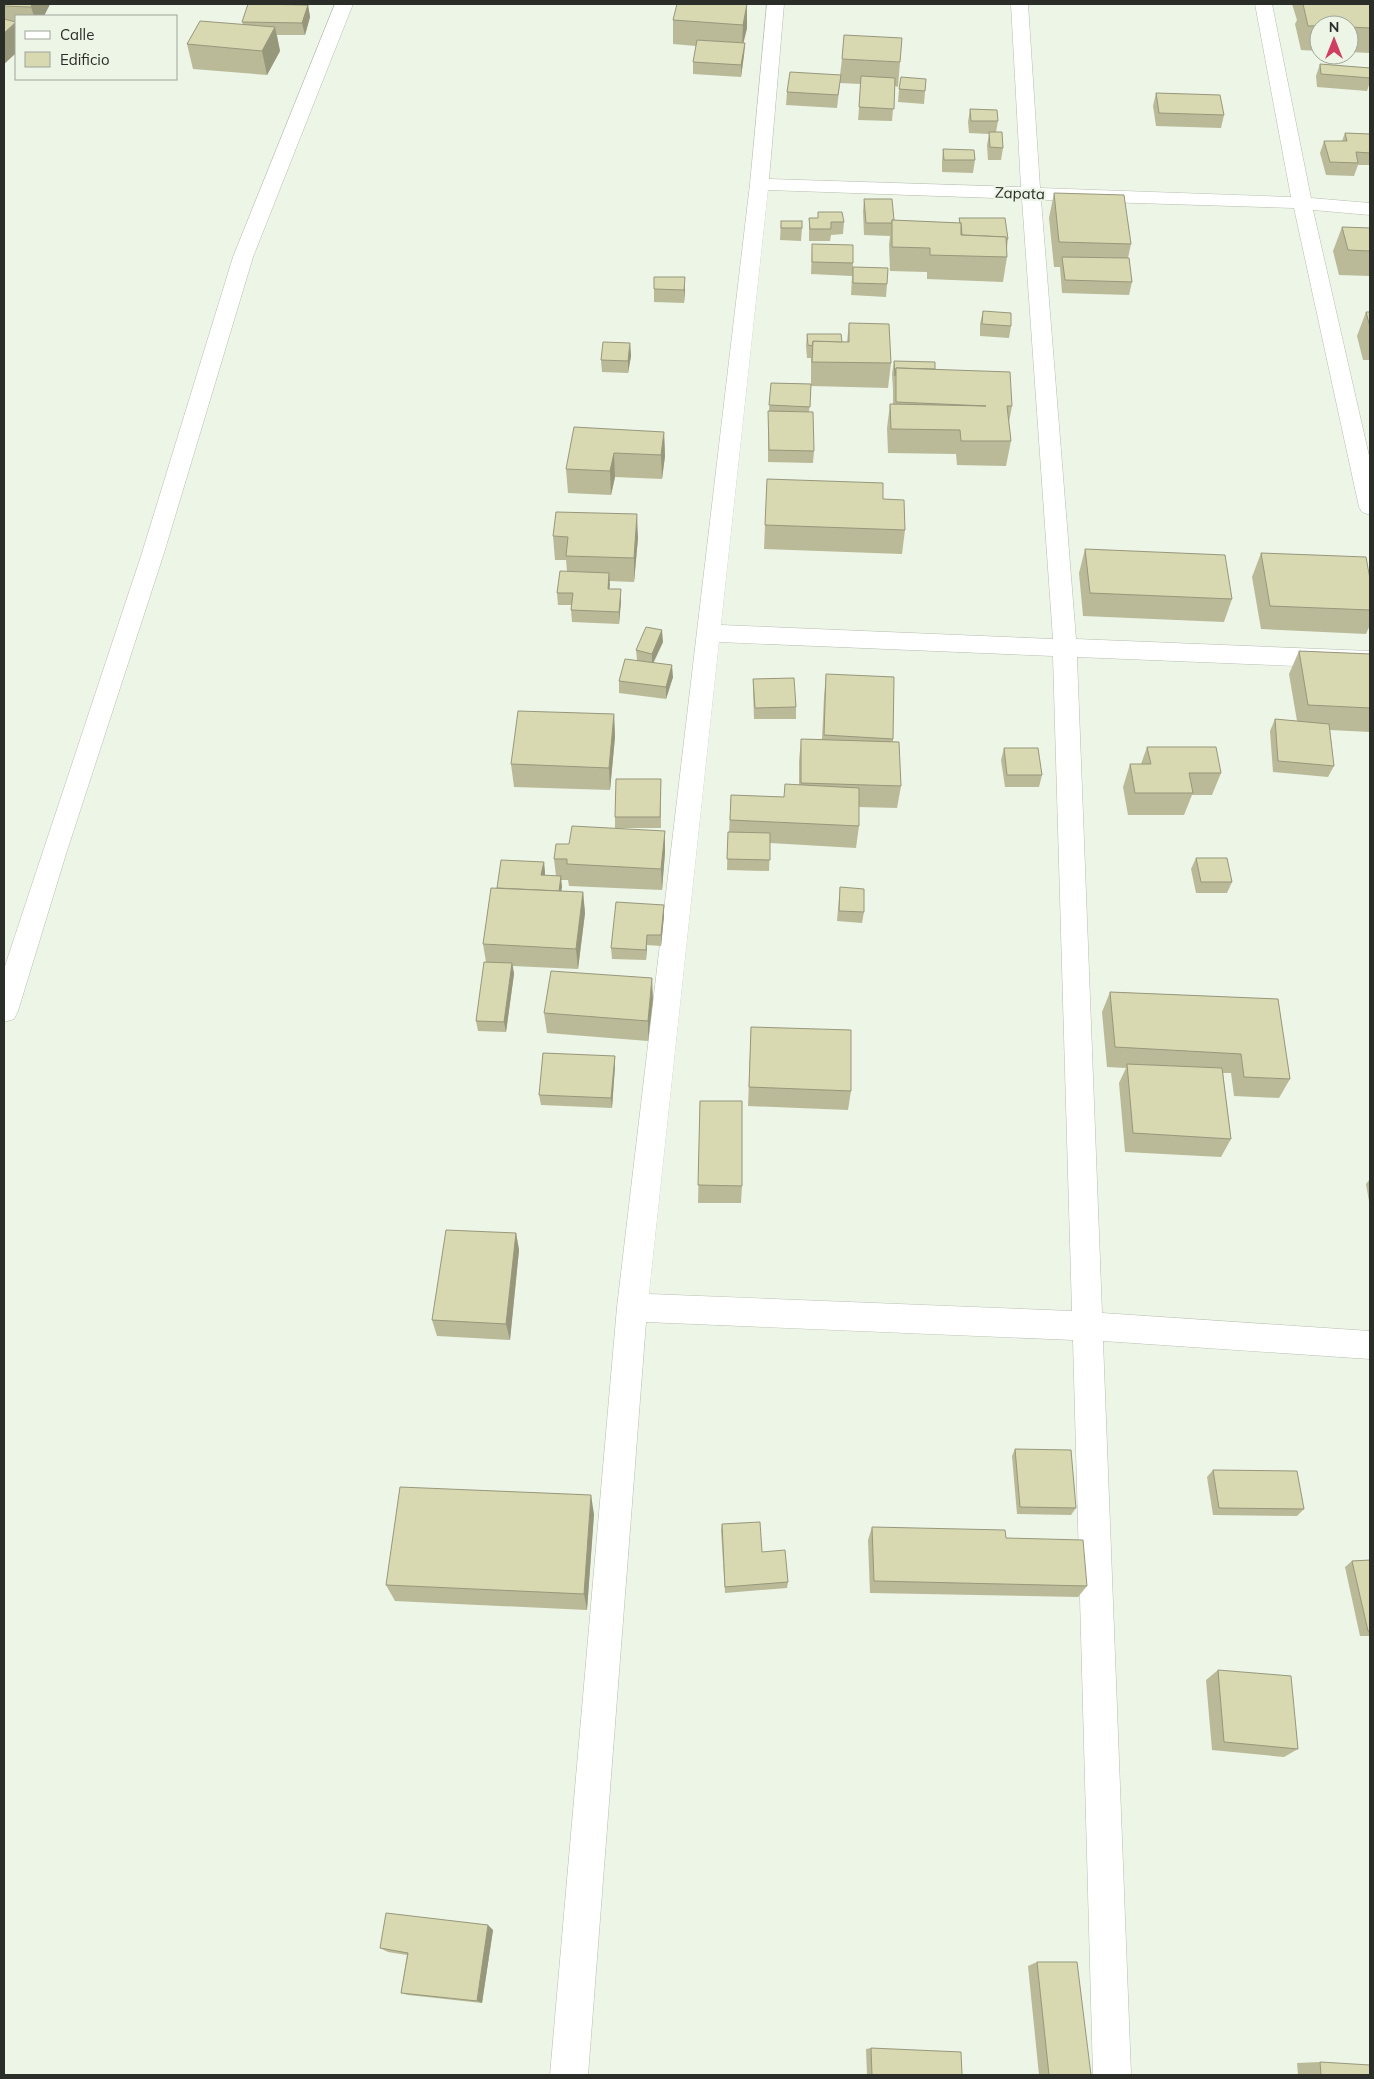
<svg xmlns="http://www.w3.org/2000/svg" width="1374" height="2079" viewBox="0 0 1374 2079" font-family="Mulish,sans-serif">
  <rect width="100%" height="100%" fill="#ecf5e6"/>
  <g fill="none" stroke-linecap="round" stroke-linejoin="round">
    <defs>
      <g id="minor">
        <polygon points="335,4 353,4 253,257 164,553 66,854 18,1011 14,1019 4,1022 4,969 142,553 233,257"/>
        <path d="M767 4H784L769 179 1021 187 1011 4H1028L1040 188 1291 197 1255 4H1272L1311 198 1370 203V215L1313 210 1370 460V515L1362 512 1359 507 1294 208 1041 200 1076 639 1370 651V669L1077 657 1102 1313 1370 1331V1359L1103 1341 1131 2075H1093L1073 1340 646 1322 588 2075H550L617 1307 750 184ZM768 190 1022 199 1053 639 721 625ZM719 642 1053 656 1072 1311 649 1294Z"/>
      </g>
    </defs>
    <use href="#minor" stroke="#b6beb0" stroke-width="1"/>
    <use href="#minor" fill="#fff" fill-rule="evenodd"/>
  </g>
  <g fill="#baba98">
    <polygon points="4,4 50,4 44,16 16,16 16,53 4,64"/>
    <polygon points="747,4 747,28 743,43 745,43 744,55 741,77 693,74 693,62 696,46 673,44 673,20"/>
    <polygon points="1292,4 1370,4 1370,53 1349,52 1349,25 1319,25 1319,51 1301,50 1295,24 1297,20"/>
    <polygon points="308,5 310,17 305,35 277,35 280,51 267,75 193,69 187,44 243,24 242,22"/>
    <polygon points="842,59 900,62 898,87 895,86 892,121 858,120 861,84 840,83 837,108 786,105 787,92 840,75"/>
    <polygon points="1320,64 1370,68 1370,82 1367,91 1317,87 1316,76"/>
    <polygon points="926,79 924,104 898,102 899,89"/>
    <polygon points="1156,93 1224,115 1221,128 1156,126 1153,106"/>
    <polygon points="970,109 998,121 996,132 1003,148 1001,160 988,160 987,145 989,134 969,133 968,122"/>
    <polygon points="1345,133 1370,134 1370,165 1358,165 1354,176 1326,175 1320,153 1324,141 1342,141"/>
    <polygon points="943,149 975,160 973,173 942,172 942,161"/>
    <polygon points="1054,193 1131,244 1128,258 1132,282 1129,295 1062,293 1060,267 1054,267 1049,218"/>
    <polygon points="864,199 894,220 959,223 959,218 1008,239 1007,248 1007,257 1003,282 927,279 927,272 890,271 889,245 890,236 864,235 863,211"/>
    <polygon points="818,212 844,222 843,234 831,235 830,241 809,241 809,218 818,218"/>
    <polygon points="781,221 802,228 801,241 780,240"/>
    <polygon points="1342,227 1370,228 1370,276 1339,275 1333,251"/>
    <polygon points="812,244 853,263 853,267 887,284 886,297 851,295 852,276 811,274"/>
    <polygon points="654,289 685,290 684,303 654,302"/>
    <polygon points="983,311 1011,326 1009,338 980,336 980,324"/>
    <polygon points="1366,312 1370,312 1370,360 1363,360 1357,336"/>
    <polygon points="849,323 891,363 888,388 811,386 809,412 814,451 813,463 768,462 768,423 771,383 811,384 811,358 807,358 806,346 807,334 842,342 847,342"/>
    <polygon points="630,343 631,356 628,373 602,372 601,360"/>
    <polygon points="894,361 935,369 1012,406 1009,422 1011,441 1006,466 957,465 956,454 888,453 887,428 890,404 893,404 893,389 892,374"/>
    <polygon points="664,432 665,456 662,479 615,477 611,495 568,493 566,469"/>
    <polygon points="767,479 883,499 905,530 902,554 764,549"/>
    <polygon points="553,536 638,538 634,582 609,581 609,589 621,601 619,624 572,622 571,610 572,605 558,605 557,593 567,571 566,560 555,560"/>
    <polygon points="1085,549 1232,599 1224,622 1083,616 1079,573"/>
    <polygon points="1261,553 1370,579 1370,625 1366,634 1261,629 1252,577"/>
    <polygon points="663,642 654,662 673,677 666,699 619,693 619,681 637,660 636,650"/>
    <polygon points="1299,651 1370,654 1370,732 1330,730 1334,766 1328,777 1273,772 1270,731 1275,719 1297,721 1289,674"/>
    <polygon points="826,674 893,739 893,742 901,786 897,808 859,807 859,826 856,848 770,843 769,871 727,870 728,832 729,832 731,795 784,797 799,785 799,761 801,739 822,739 824,697"/>
    <polygon points="753,679 796,707 796,719 754,719 753,691"/>
    <polygon points="614,714 615,737 610,790 514,787 511,764"/>
    <polygon points="1147,747 1221,773 1212,795 1192,795 1184,815 1128,815 1123,787 1130,764 1141,764"/>
    <polygon points="1004,748 1042,775 1039,787 1005,787 1001,760"/>
    <polygon points="661,779 661,828 615,828 615,817"/>
    <polygon points="665,831 665,852 662,890 569,886 568,880 561,880 561,891 583,892 585,913 578,969 513,966 514,974 506,1032 478,1031 476,1021 486,962 483,944 497,888 544,862 545,875 556,876 554,859 569,844"/>
    <polygon points="1196,858 1232,882 1227,893 1196,893 1191,869"/>
    <polygon points="840,887 864,912 862,923 837,921"/>
    <polygon points="664,905 664,916 661,946 647,945 646,960 612,959 611,948"/>
    <polygon points="1110,992 1278,999 1290,1079 1279,1098 1234,1096 1231,1073 1223,1073 1231,1139 1221,1157 1125,1152 1119,1083 1126,1068 1107,1067 1102,1012"/>
    <polygon points="653,999 648,1041 547,1033 544,1013"/>
    <polygon points="751,1027 851,1091 848,1110 748,1106"/>
    <polygon points="615,1056 615,1066 612,1108 541,1105 539,1095"/>
    <polygon points="700,1101 742,1186 741,1203 698,1203"/>
    <polygon points="1370,1179 1370,1207 1366,1184"/>
    <polygon points="516,1233 519,1250 510,1340 437,1336 432,1320"/>
    <polygon points="1015,1449 1076,1508 1071,1515 1017,1514 1012,1456"/>
    <polygon points="1213,1470 1304,1509 1297,1516 1213,1515 1207,1477"/>
    <polygon points="594,1514 587,1610 395,1601 386,1585"/>
    <polygon points="722,1524 762,1552 788,1582 787,1588 725,1593 721,1530"/>
    <polygon points="872,1527 1006,1538 1087,1586 1078,1597 870,1593 868,1540"/>
    <polygon points="1370,1560 1370,1636 1360,1636 1345,1567 1352,1561"/>
    <polygon points="1218,1670 1298,1749 1284,1757 1212,1750 1206,1680"/>
    <polygon points="493,1930 482,2003 408,1995 401,1993 407,1955 388,1952 380,1948"/>
    <polygon points="1037,1962 1091,2075 1039,2075 1028,1966"/>
    <polygon points="871,2048 962,2075 867,2075 866,2049"/>
    <polygon points="1320,2062 1370,2075 1298,2075 1297,2063"/>
  </g>
  <g fill="#97977c">
    <polygon points="32,4 50,4 44,16 34,16 31,7"/>
    <polygon points="747,4 747,28 742,49 743,25"/>
    <polygon points="308,5 310,17 305,35 302,23"/>
    <polygon points="16,23 16,53 4,64 4,33"/>
    <polygon points="275,27 280,51 267,75 262,51"/>
    <polygon points="745,43 744,55 741,77 741,65"/>
    <polygon points="685,277 685,290 684,303 684,290"/>
    <polygon points="630,343 631,356 628,373 628,361"/>
    <polygon points="664,432 665,456 662,479 661,455"/>
    <polygon points="614,453 615,477 611,495 610,471"/>
    <polygon points="637,514 638,538 634,582 634,558"/>
    <polygon points="609,573 610,585 608,601 608,589"/>
    <polygon points="621,589 621,601 619,624 619,612"/>
    <polygon points="662,630 663,642 652,665 652,654"/>
    <polygon points="672,665 673,677 666,699 666,687"/>
    <polygon points="614,714 615,737 610,790 609,768"/>
    <polygon points="665,831 665,852 662,890 661,869"/>
    <polygon points="544,862 545,873 543,886 541,875"/>
    <polygon points="561,876 562,887 559,907 558,896"/>
    <polygon points="583,892 585,913 578,969 576,949"/>
    <polygon points="664,905 664,916 661,946 661,935"/>
    <polygon points="647,935 647,945 646,960 646,950"/>
    <polygon points="512,963 514,974 506,1032 504,1022"/>
    <polygon points="652,978 653,999 648,1041 648,1021"/>
    <polygon points="615,1056 615,1066 612,1108 611,1098"/>
    <polygon points="516,1233 519,1250 510,1340 506,1324"/>
    <polygon points="591,1495 594,1514 587,1610 584,1594"/>
    <polygon points="488,1925 493,1930 482,2003 477,2001"/>
  </g>
  <g fill="#d8d8b1" stroke="#97977c">
    <polygon points="4,4 32,4 31,7 4,6"/>
    <polygon points="248,4 251,4 308,5 302,23 242,22"/>
    <polygon points="677,4 747,4 743,25 673,20"/>
    <polygon points="1303,4 1370,4 1370,28 1349,27 1349,25 1308,26"/>
    <polygon points="4,19 16,22 4,33"/>
    <polygon points="200,21 275,27 262,51 187,44"/>
    <polygon points="844,35 902,38 900,62 842,59"/>
    <polygon points="697,40 745,43 741,65 693,62"/>
    <polygon points="1320,64 1370,68 1370,78 1321,74"/>
    <polygon points="790,72 841,75 838,95 787,92"/>
    <polygon points="861,76 895,78 894,109 859,107"/>
    <polygon points="901,77 926,79 925,91 899,89"/>
    <polygon points="1156,93 1220,95 1224,115 1159,113"/>
    <polygon points="970,109 997,110 998,121 971,121"/>
    <polygon points="989,132 1002,132 1003,148 990,147"/>
    <polygon points="1345,133 1370,134 1370,153 1356,152 1358,163 1330,162 1324,141 1347,141"/>
    <polygon points="943,149 974,150 975,160 944,160"/>
    <polygon points="1054,193 1124,195 1131,244 1059,242"/>
    <polygon points="864,199 892,199 894,220 892,220 892,223 866,223"/>
    <polygon points="818,212 842,212 844,222 831,222 831,229 810,229 809,218 818,218"/>
    <polygon points="959,218 1005,218 1008,239 1006,239 1006,237 962,235 961,223 960,223"/>
    <polygon points="892,220 961,223 961,235 1006,237 1007,257 930,255 930,248 892,247"/>
    <rect x="781" y="221" width="21" height="7"/>
    <polygon points="1342,227 1370,228 1370,251 1348,250"/>
    <polygon points="812,244 853,245 853,263 812,262"/>
    <polygon points="1062,257 1129,258 1132,282 1065,280"/>
    <polygon points="853,267 888,268 887,284 853,283"/>
    <polygon points="654,277 685,277 684,290 654,289"/>
    <polygon points="983,311 1011,313 1011,326 982,324"/>
    <polygon points="1366,312 1370,312 1370,327"/>
    <polygon points="849,323 889,324 891,363 812,362 813,341 849,342"/>
    <polygon points="807,334 841,334 842,342 813,341 812,346 808,345"/>
    <polygon points="603,342 630,343 628,361 601,360"/>
    <polygon points="894,361 935,362 935,369 896,368 895,376"/>
    <polygon points="896,368 1010,372 1012,406 1007,406 1011,441 961,441 960,430 891,429 890,404 986,406 896,402"/>
    <polygon points="771,383 811,384 810,407 769,405"/>
    <polygon points="768,411 813,412 814,451 769,450"/>
    <polygon points="574,427 664,432 661,455 614,453 610,471 566,469"/>
    <polygon points="767,479 883,483 883,499 904,500 905,530 765,525"/>
    <polygon points="556,512 637,514 634,558 566,556 568,537 553,536"/>
    <polygon points="1085,549 1225,555 1232,599 1090,593"/>
    <polygon points="1261,553 1366,557 1370,579 1370,610 1270,606"/>
    <polygon points="560,571 609,573 608,589 621,589 619,612 571,610 573,593 557,593"/>
    <polygon points="646,627 662,630 652,654 636,650"/>
    <polygon points="1299,651 1370,654 1370,708 1308,705"/>
    <polygon points="625,659 672,665 666,687 619,681"/>
    <polygon points="826,674 894,677 893,739 824,735"/>
    <polygon points="794,678 796,707 755,708 753,679"/>
    <polygon points="518,711 614,714 609,768 511,764"/>
    <polygon points="1275,719 1329,724 1334,766 1278,761"/>
    <polygon points="801,739 899,742 901,786 801,783"/>
    <polygon points="1147,747 1216,747 1221,773 1189,773 1193,793 1135,793 1130,764 1151,764"/>
    <polygon points="1004,748 1038,748 1042,775 1007,775"/>
    <polygon points="616,779 661,779 660,817 615,817"/>
    <polygon points="785,784 859,788 859,826 730,820 731,795 784,797"/>
    <polygon points="572,826 665,831 661,869 567,864 567,859 554,859 556,844 569,844"/>
    <polygon points="728,832 770,833 770,860 727,859"/>
    <polygon points="1196,858 1227,858 1232,882 1201,882"/>
    <polygon points="501,860 544,862 541,875 561,876 559,891 497,888"/>
    <polygon points="840,887 864,889 864,912 839,911"/>
    <polygon points="491,888 583,892 576,949 483,944"/>
    <polygon points="616,902 664,905 661,935 647,935 646,950 611,948"/>
    <polygon points="484,962 512,963 504,1022 476,1021"/>
    <polygon points="551,971 652,978 648,1021 544,1013"/>
    <polygon points="1110,992 1278,999 1290,1079 1244,1077 1241,1054 1115,1047"/>
    <polygon points="751,1027 851,1030 851,1091 749,1087"/>
    <polygon points="543,1053 615,1056 611,1098 539,1095"/>
    <polygon points="1127,1064 1222,1068 1231,1139 1133,1133"/>
    <polygon points="700,1101 742,1101 742,1186 698,1185"/>
    <polygon points="446,1230 516,1233 506,1324 432,1320"/>
    <polygon points="1015,1449 1071,1450 1076,1508 1020,1507"/>
    <polygon points="1213,1470 1297,1471 1304,1509 1219,1508"/>
    <polygon points="400,1487 591,1495 584,1594 386,1585"/>
    <polygon points="760,1522 762,1552 785,1550 788,1582 725,1587 722,1524"/>
    <polygon points="872,1527 1005,1530 1006,1538 1083,1540 1087,1586 874,1581"/>
    <polygon points="1370,1560 1370,1631 1368,1631 1352,1561"/>
    <polygon points="1218,1670 1291,1676 1298,1749 1224,1742"/>
    <polygon points="386,1913 488,1925 477,2001 401,1993 408,1953 380,1948"/>
    <polygon points="1037,1962 1077,1962 1091,2075 1049,2075"/>
    <polygon points="871,2048 961,2052 962,2075 872,2075"/>
    <polygon points="1320,2062 1370,2065 1370,2075 1321,2075"/>
  </g>
  <g text-anchor="middle" dominant-baseline="central" stroke-width="4.5" stroke-linejoin="round" paint-order="stroke">
    <g font-size="15" fill="#2b2e28" stroke="#ecf5e6">
      <text transform="translate(1020 193) rotate(2)">Zapata</text>
    </g>
  </g>
  <rect width="1374" height="2079" fill="none" stroke="#2b2e28" stroke-width="10"/>
  <rect x="15" y="15" width="162" height="65" fill="#ecf5e6" stroke="#9fa59a"/>
  <rect x="25" y="31" width="25" height="8" fill="#ffffff" stroke="#9fa59a"/>
  <text x="60" y="40" font-size="15" fill="#2b2e28">Calle</text>
  <rect x="25" y="52" width="25" height="15" fill="#d8d8b1" stroke="#9fa59a"/>
  <text x="60" y="65" font-size="15" fill="#2b2e28">Edificio</text>
  <g transform="translate(1334 40)"><circle r="24" fill="#ecf5e6" stroke="#9fa59a"/>
  <path d="M0-4L9 19L0 12L-9 19Z" fill="#ce3f62"/>
  <text y="-8" font-size="14" font-weight="bold" text-anchor="middle" fill="#2b2e28">N</text>
  </g>
</svg>
